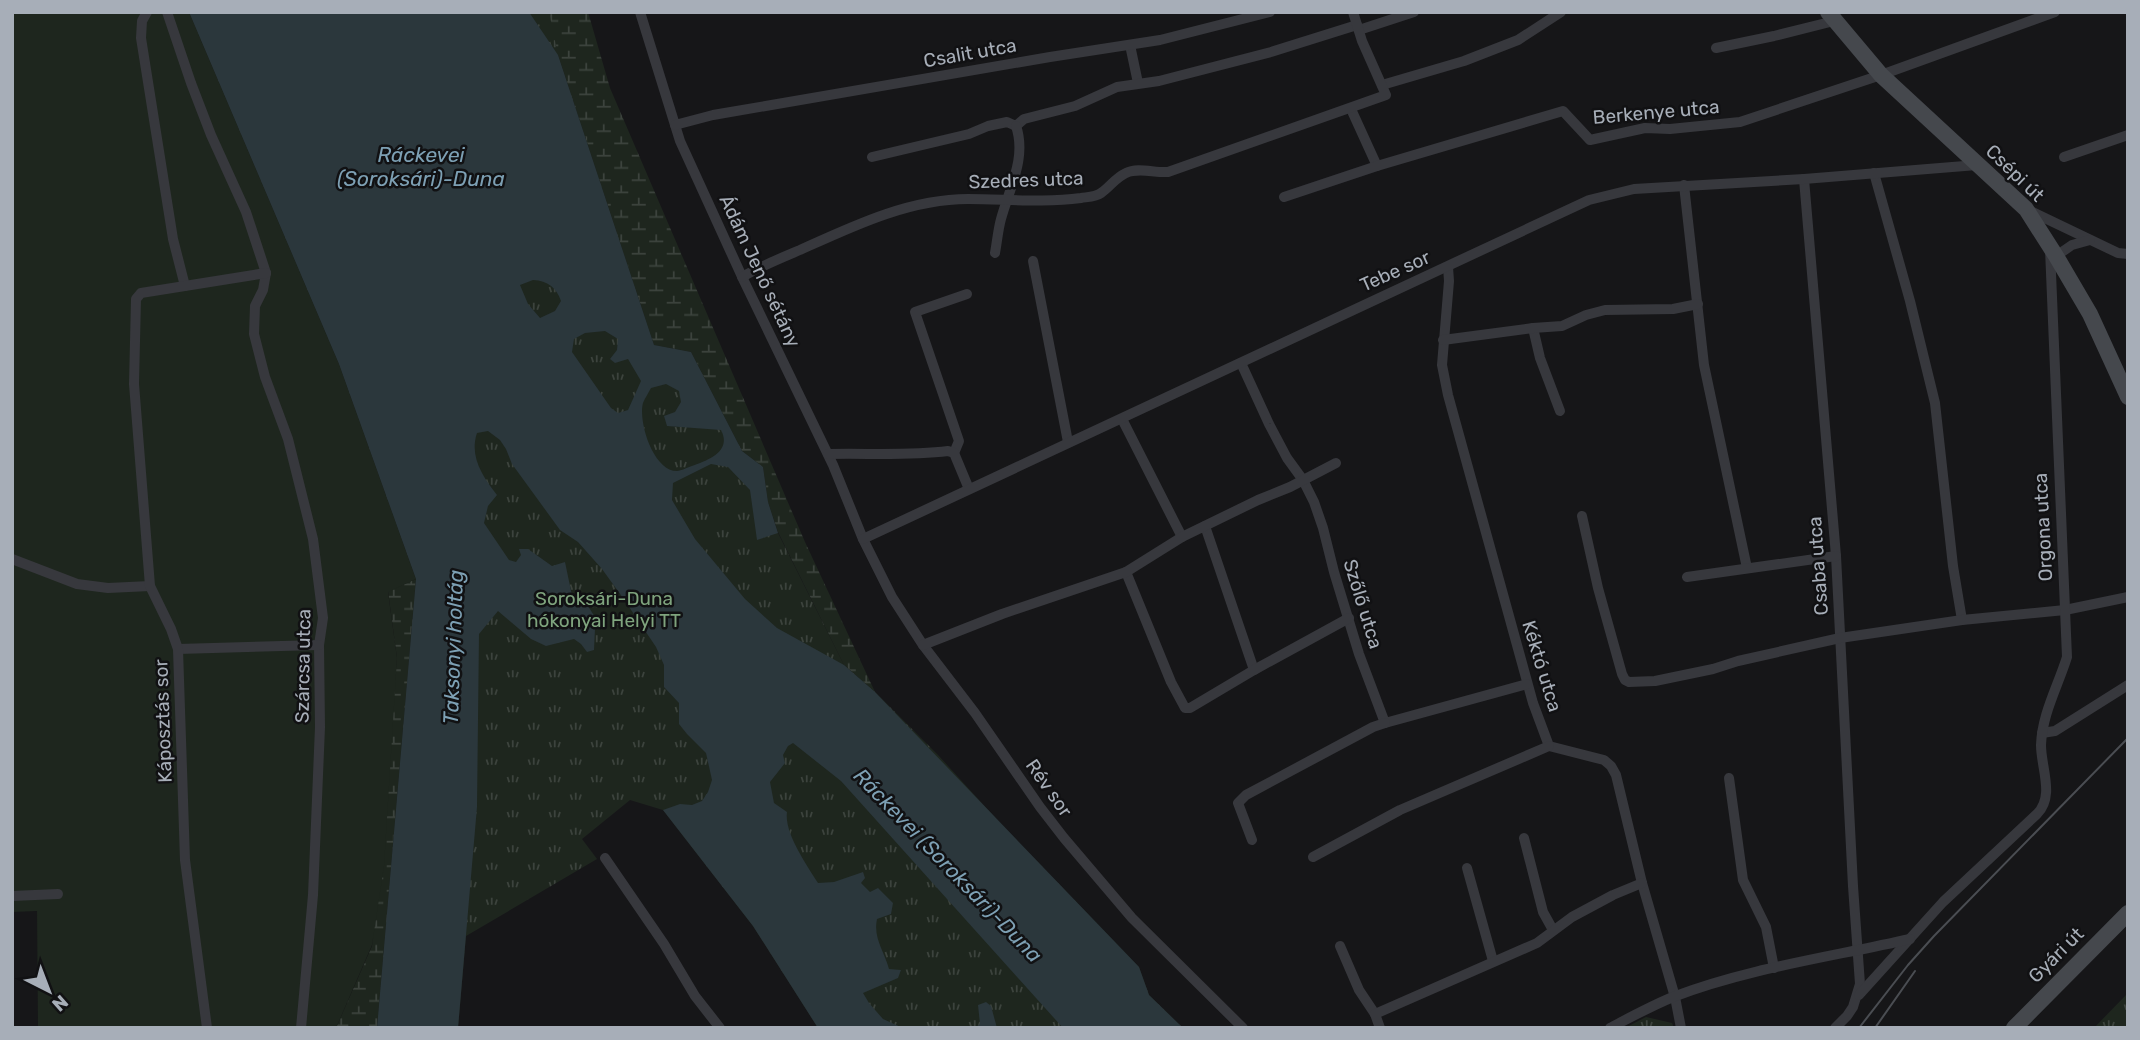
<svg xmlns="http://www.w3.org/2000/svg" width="2140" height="1040" viewBox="0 0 2140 1040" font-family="Rubik,sans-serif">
  <defs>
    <pattern id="wetland-marsh" width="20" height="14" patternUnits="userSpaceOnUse" patternTransform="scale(1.75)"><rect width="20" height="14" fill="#1e261e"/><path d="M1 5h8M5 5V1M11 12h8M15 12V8" fill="none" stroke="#3c433d"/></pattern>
    <pattern id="park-tufts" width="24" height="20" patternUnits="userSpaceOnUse" patternTransform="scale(1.75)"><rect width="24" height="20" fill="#1e261e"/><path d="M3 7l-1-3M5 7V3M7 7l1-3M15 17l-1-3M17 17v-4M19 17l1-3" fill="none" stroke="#3c433d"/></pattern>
  </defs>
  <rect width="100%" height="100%" fill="#161618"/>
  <g fill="url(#wetland-marsh)">
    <polygon points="529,12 588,12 610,88 805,542 875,692 844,665 778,532 768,502 763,467 742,451 691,352 654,345 558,55"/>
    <polygon points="416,579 377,1028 336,1028 372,946 397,658 388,591"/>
  </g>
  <g fill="url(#park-tufts)">
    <polygon points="189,12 549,12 558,55 654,345 691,352 742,451 763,467 768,502 778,533 844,665 875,692 938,755 999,822 1139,967 1149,995 1183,1028 818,1028 753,926 663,810 630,800 582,839 597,859 466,936 458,1028 377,1028 416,579 339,364"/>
    <polygon points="2128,993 2128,1028 2094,1028"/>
    <polygon points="1646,1017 1672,1023 1674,1028 1625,1028"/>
  </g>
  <polygon fill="#1e261e" points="12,12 189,12 339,364 416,579 388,592 397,658 384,866 372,945 336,1028 38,1028 37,911 12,912"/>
  <g fill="#2b373c" fill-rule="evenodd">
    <path d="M189 12H529L558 55 654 345 691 352 742 451 763 467 768 502 778 533 757 540 750 490 728 467 711 464 673 483 672 500 695 539 745 599 777 628 844 665 875 692 1139 967 1149 995 1183 1028H1063L841 781 793 743 788 746 783 755 785 763 770 782 774 803 787 812C784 833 807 865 818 883L834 882 863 872 865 878 861 883 870 892 878 888 893 903 891 914 877 919C873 938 884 951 889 969L901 970 898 978 863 993 869 1003 883 1019 903 1028H818L753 926 663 810 680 804 692 805 702 801 708 792 712 780 706 753 687 734 679 724V703L664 687V665L656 647 623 598 602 569 578 542 560 530 512 464 506 449 500 440 488 431 477 433C469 457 483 477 497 495L488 506 484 523 509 560 516 562 521 555 519 549H528L552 566 565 562 574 605 588 606 598 622 595 629 594 650 587 652 581 644 574 639 546 646 531 639 498 611 479 634 477 807 458 1028H377L416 579 339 364ZM533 280C548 281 556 287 561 301L555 311 540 318 528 304 520 285ZM605 331 618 339 617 350 610 359 615 363 628 359 641 381 628 410 618 413 611 408 572 352 574 339 585 333ZM666 384 679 391 681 402 675 412 664 416 667 426 721 430C732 451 709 460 692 466 688 467 681 471 677 471 653 471 638 421 643 403 645 398 649 392 651 388Z"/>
    <polygon points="986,1002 991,1006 997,1028 975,1028 980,1024 978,1005"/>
  </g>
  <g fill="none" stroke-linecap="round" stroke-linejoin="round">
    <g stroke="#37383d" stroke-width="10">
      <polyline points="147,12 142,21 141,38 173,239 185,286"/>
      <polyline points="167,12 191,83 211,135 246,212 266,273"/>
      <polyline points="640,12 680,141 744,281 833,465 863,539 892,597 923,645 975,713 1040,807 1064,838 1132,918 1243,1028"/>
      <polyline points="1359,30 1414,12"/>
      <polyline points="1130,45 1138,83"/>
      <polyline points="1716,48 1774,36 1834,21"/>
      <polyline points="1382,85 1464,61 1518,40 1561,12"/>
      <polyline points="1351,109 1377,166"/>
      <polyline points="675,125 713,115 1050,57 1160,40 1270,12"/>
      <polyline points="872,157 969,134 988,126 1007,122 1016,126 1024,119 1075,106 1117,87 1159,81 1271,52 1357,25"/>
      <polyline points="2064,157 2128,135"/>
      <polyline points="1874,173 1910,301 1935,403 1953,566 1962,620"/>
      <polyline points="1804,179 1836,556 1853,886 1860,984 1853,1007 1847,1016 1835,1028"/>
      <polyline points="1684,185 1704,365 1747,568"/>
      <polyline points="1284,197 1377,166 1563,111 1590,140 1645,128 1670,129 1740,122 1881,75 2055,12"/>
      <polyline points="2028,210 2118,253 2128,254"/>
      <path d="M995 253C997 242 998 230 1001 219 1009 189 1027 158 1016 126"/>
      <polyline points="2056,256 2072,245 2090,240"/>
      <polyline points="1033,261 1068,442"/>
      <polyline points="1448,267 1449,281 1442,365 1448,395 1533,703 1549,746 1604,760 1611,766 1616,775 1642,883 1675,997 1681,1028"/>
      <polyline points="266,273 263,290 255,306 254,334 265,377 288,439 313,539 323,618 319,645 320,727 313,895 301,1028"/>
      <path d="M742 277C761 266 781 258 800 250 853 226 909 199 968 199 1006 199 1043 203 1081 198 1087 197 1096 197 1101 193 1110 187 1115 178 1126 173 1138 167 1154 173 1168 172L1386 95 1362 41 1353 12"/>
      <polyline points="1533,328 1540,358 1560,411"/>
      <polyline points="1443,340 1533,328 1562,326 1586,315 1605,310 1673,309 1698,304"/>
      <polyline points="1241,363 1269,424 1287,458 1303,480 1314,502 1323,528 1334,572 1359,654 1385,723 1527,684"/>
      <polyline points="1122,419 1182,537"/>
      <polyline points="954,453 959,441 915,312 967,294"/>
      <path d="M828 454C868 453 908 456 948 451L954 453 969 489"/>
      <polyline points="1582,516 1598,588 1622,674 1625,680 1629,682 1655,681 1713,669 1738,661 1840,638 1962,620 2065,610 2128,597"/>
      <polyline points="1205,526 1254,670"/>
      <polyline points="863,539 1589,200 1634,189 1804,179 1977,165"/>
      <polyline points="12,559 77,584 108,588 150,586"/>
      <polyline points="1126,572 1171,682 1185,708 1190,708 1254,670 1349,618"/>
      <polyline points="1687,577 1836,556"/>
      <polyline points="923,645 1002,614 1126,572 1182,537 1258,500 1290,487 1336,463"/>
      <polyline points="178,649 319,645"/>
      <polyline points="2042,733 2055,731 2128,685"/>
      <polyline points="1729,778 1743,880 1766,927 1774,968"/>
      <polyline points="1524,838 1543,912 1553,930"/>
      <polyline points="1252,840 1238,803 1246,795 1373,727 1385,723"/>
      <polyline points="1313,857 1400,810 1549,746"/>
      <polyline points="605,858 664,944 695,996 720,1028"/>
      <polyline points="1467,868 1493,961"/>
      <polyline points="12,896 58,894"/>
      <polyline points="1340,946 1359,990 1375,1014"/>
      <path d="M1859 995 1943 902 2037 814C2055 796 2041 768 2041 745 2042 714 2058 686 2067 657L2050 249"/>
      <polyline points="207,1028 185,860 178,649 171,629 150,586 134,384 136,299 141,293 266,273"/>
      <polyline points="1380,1028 1375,1014 1537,943 1572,917 1613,895 1642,883"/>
      <path d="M1610 1028C1631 1017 1651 1006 1673 997 1749 968 1831 957 1910 939"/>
    </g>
    <g stroke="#45484d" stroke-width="16">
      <polyline points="1828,12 1881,75 2026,209 2056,256 2090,314 2128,397"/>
      <polyline points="2014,1028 2128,913"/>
    </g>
    <g stroke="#4a4d52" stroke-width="2">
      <polyline points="1859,1028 1908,965 1934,936 2128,738"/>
      <polyline points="1875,1028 1915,971"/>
    </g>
  </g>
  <g text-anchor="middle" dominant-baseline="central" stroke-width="5" stroke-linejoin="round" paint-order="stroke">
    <g font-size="19" fill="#a7aeb8" stroke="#111113">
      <text transform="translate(970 53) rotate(-10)">Csalit utca</text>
      <text transform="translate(1656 112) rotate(-5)">Berkenye utca</text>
      <text transform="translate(2015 173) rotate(44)">Csépi út</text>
      <text transform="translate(1026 180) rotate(-2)">Szedres utca</text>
      <text transform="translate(760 271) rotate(65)">Ádám Jenő sétány</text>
      <text transform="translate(1395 271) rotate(-24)">Tebe sor</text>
      <text transform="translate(2043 527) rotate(-93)">Orgona utca</text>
      <text transform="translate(1818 566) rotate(-94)">Csaba utca</text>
      <text transform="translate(1363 604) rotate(73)">Szőlő utca</text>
      <text transform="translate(303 666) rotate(-89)">Szárcsa utca</text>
      <text transform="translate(1542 666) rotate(73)">Kéktó utca</text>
      <text transform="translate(163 721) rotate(-92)">Káposztás sor</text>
      <text transform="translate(1049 788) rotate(55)">Rév sor</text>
      <text transform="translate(2056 955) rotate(-45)">Gyári út</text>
    </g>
    <g font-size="19" fill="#7fa47e" stroke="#111113">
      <text x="604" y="598">Soroksári-Duna<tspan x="604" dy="22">hókonyai Helyi TT</tspan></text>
    </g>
    <g font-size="21" font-style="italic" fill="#7da0b4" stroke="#111113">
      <text x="421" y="154">Ráckevei<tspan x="421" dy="24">(Soroksári)-Duna</tspan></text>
      <text transform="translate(453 647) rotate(-88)">Taksonyi holtág</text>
      <text transform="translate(948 865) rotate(46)">Ráckevei (Soroksári)-Duna</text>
    </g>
  </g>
  <rect width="2140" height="1040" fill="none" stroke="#a7aeb8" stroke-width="28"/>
  <g transform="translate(49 991) rotate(138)" stroke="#111113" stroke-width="5" paint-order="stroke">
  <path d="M0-5L12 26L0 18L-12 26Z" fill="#a7aeb8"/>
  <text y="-10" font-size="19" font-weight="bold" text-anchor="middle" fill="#a7aeb8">N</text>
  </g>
</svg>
